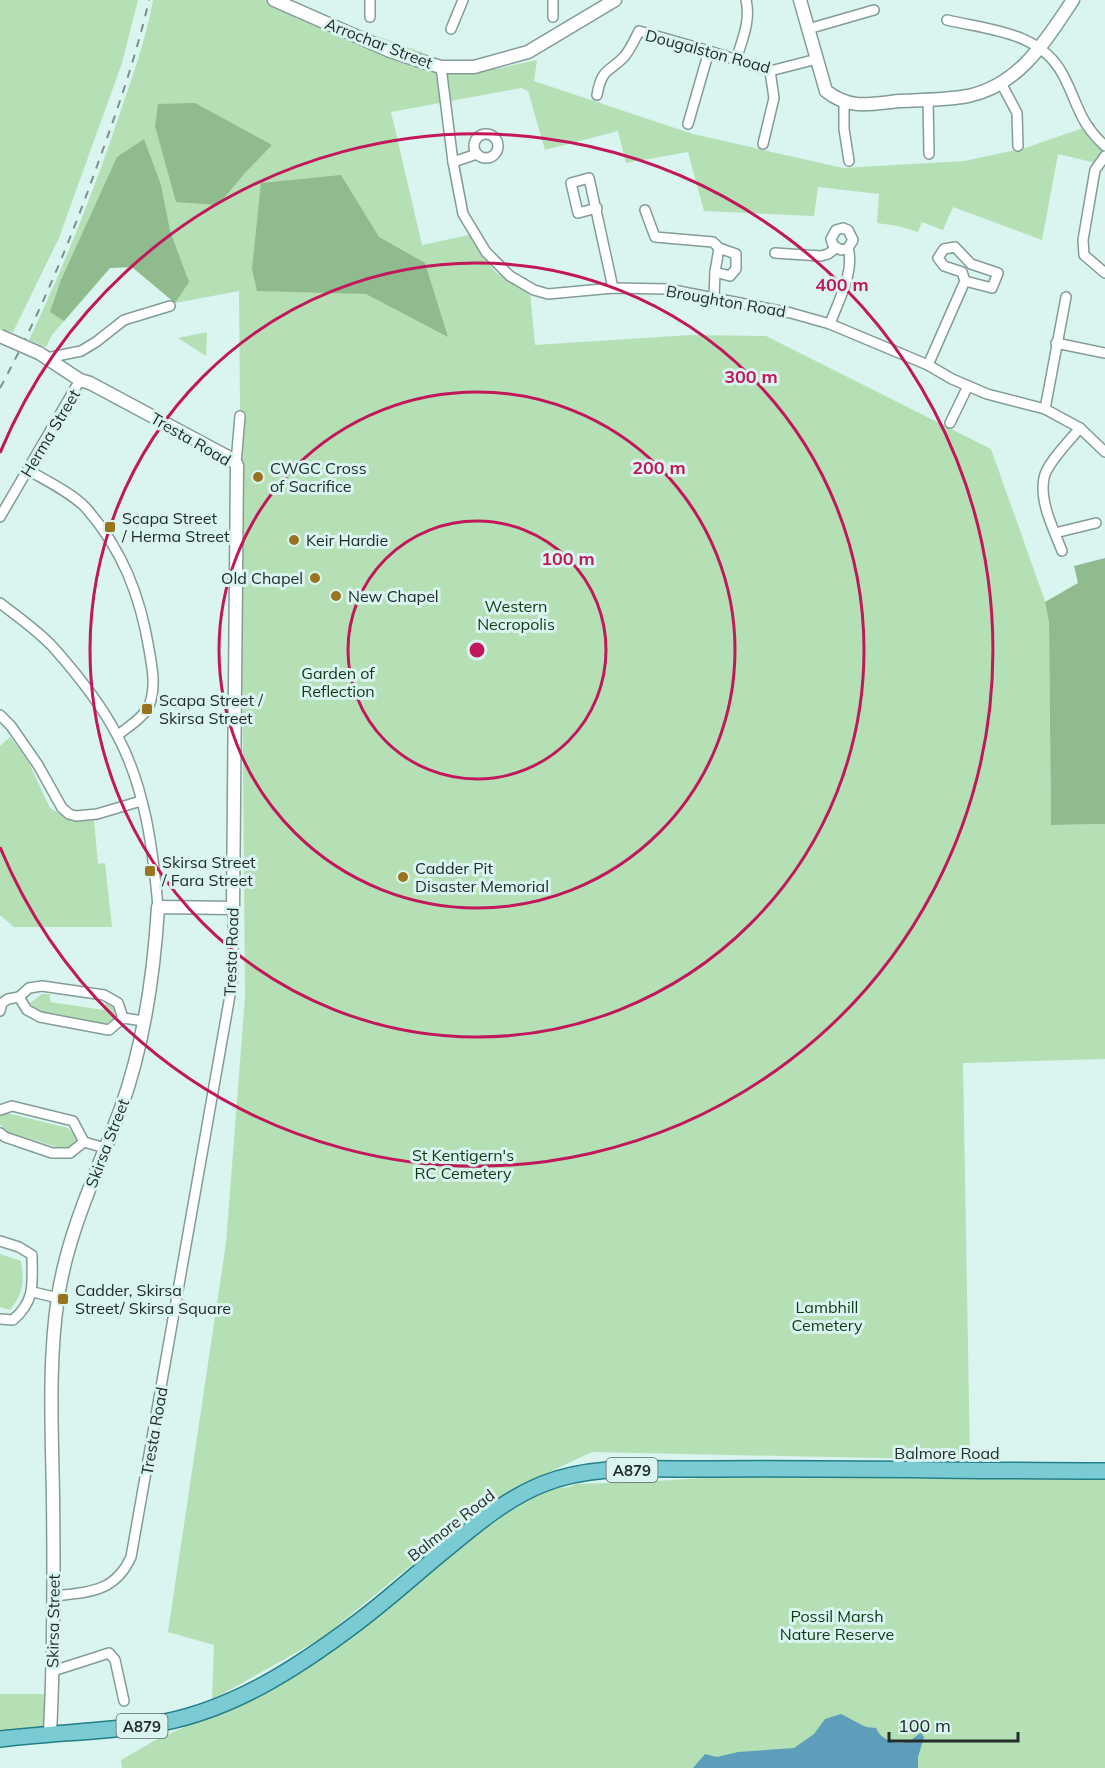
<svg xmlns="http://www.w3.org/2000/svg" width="1105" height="1768" viewBox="0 0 1105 1768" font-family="Mulish,sans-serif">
  <rect width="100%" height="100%" fill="#daf4f0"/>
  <g fill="#b5e0b5">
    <polygon points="0,0 138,0 122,63 59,238 13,332 0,330"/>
    <path d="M153 0H280L434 57 454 69H496L537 60 534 81 693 134 843 168 964 161 1025 148 1083 128 1105 149 1096 163 1058 154 1042 240 953 207 943 230 922 222 918 232 898 226 877 223 879 194 818 187 814 216 704 211 688 152 626 163 618 131 545 150 528 91 521 88 391 112 422 245 469 235 495 272 530 292 535 345 690 335 766 336 991 449 1045 601 1049 622 1051 825 1105 824V1059L963 1063 970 1460 592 1452 522 1485 466 1521 322 1638 212 1700 214 1645 168 1632 226 1243 245 997 239 291 175 303 132 267 110 268 52 335 46 347 29 340C63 268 93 194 118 119 131 80 146 40 153 0Z"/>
    <polygon points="207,332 206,356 178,338"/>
    <polygon points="10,737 28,761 50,808 74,822 94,820 98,864 105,863 112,927 14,927 0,915 0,746"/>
    <polygon points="42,994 50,994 50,1002 104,1010 106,1002 114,1003 118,1016 106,1024 35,1010 30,1003"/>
    <polygon points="7,1113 68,1128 78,1139 66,1150 5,1131 0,1124 0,1116"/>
    <path d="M0 1254 21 1261C24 1282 24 1292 10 1310L0 1307Z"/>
    <polygon points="751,1475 1105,1479 1105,1768 122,1768 121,1760 154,1741 263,1691 503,1512 543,1489 570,1487 575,1484 640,1482"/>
    <polygon points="0,1694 50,1694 48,1730 0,1733"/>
  </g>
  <g fill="#8fbb8f">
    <polygon points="195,103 272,145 245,173 218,205 176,202 155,126 158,104"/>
    <polygon points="144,139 161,185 170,231 189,282 175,303 132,267 110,268 64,321 50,312 61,280 117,157"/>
    <polygon points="341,175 379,237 425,263 448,337 366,294 257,291 252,269 261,183"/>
    <polygon points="1105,558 1105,824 1051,825 1049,622 1045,602 1078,583 1074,566"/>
  </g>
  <path fill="#5e9eba" d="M841 1714 866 1727 876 1728C881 1740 897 1746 909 1741 914 1739 916 1735 921 1733L924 1737 918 1757V1768H693L705 1754 717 1757 738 1752 794 1748 814 1734 825 1719Z"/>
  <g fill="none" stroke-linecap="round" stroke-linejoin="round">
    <defs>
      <g id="minor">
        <polyline points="370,17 370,0"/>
        <polyline points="553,17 553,0"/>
        <path d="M947 20C990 30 1041 32 1063 75 1079 105 1078 121 1105 146"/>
        <polyline points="451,29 463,0"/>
        <polyline points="808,29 874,10"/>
        <path d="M736 60C742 40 751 21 746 0"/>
        <polyline points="441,67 453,162 463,214 486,252 510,276 534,290 548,294 613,288 668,289 791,313 830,324 928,365 952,379 987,394 1045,409 1080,428 1105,452"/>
        <polyline points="1001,83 1017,113 1018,146"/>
        <path d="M597 95C602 68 608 73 624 57 630 50 635 39 639 31L709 51 770 71 817 59"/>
        <polyline points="928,99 929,154"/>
        <polyline points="844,102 844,129 849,161"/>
        <polyline points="688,124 709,51"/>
        <circle cx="486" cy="146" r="12"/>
        <polyline points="763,144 774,98 770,71"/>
        <polyline points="1105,156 1095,170 1083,240 1084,255 1105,273"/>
        <polyline points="453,162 477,154"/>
        <polyline points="597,208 578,213 571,183 589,178 613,288"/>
        <polyline points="645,210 655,237 713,242 719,248 715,272 714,298"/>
        <polyline points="775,253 821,256 828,254 836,248"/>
        <polyline points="715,272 730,276 736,269 736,254 719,248"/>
        <path d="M830 324C838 301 855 272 848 248L853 240 848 230 843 228 836 230 831 239 833 245 841 250 848 248"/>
        <polyline points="1056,343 1105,353"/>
        <polyline points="47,358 81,351 96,342 124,320 170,306"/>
        <polyline points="928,365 965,281 962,272 944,266 938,258 944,249 955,247 971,264 998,273 992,288 965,281"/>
        <polyline points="1045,409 1066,297"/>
        <polyline points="950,423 968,386"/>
        <polyline points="236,463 240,416"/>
        <path d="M28 470C45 480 72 493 86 508 122 549 140 595 149 649 152 667 156 685 150 703 145 717 129 726 118 735"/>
        <polyline points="0,517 80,380"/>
        <polyline points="1055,533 1096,523"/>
        <path d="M1062 551C1054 530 1039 502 1044 478 1046 464 1071 439 1080 428"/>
        <path d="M0 603C18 617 37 630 53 647 76 673 101 704 117 735 145 787 153 849 158 907"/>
        <polyline points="0,715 11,726 38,765 62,808 69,814 76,816 97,814 141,801"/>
        <polyline points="19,997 27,1010 40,1017 109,1030 123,1018"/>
        <polyline points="0,1011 2,1003 8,999 19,997 29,988 42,986 104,995 118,1003 123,1018"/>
        <polyline points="123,1018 144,1021"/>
        <polyline points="0,1110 12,1106 73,1121 84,1142"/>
        <polyline points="0,1133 5,1137 52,1153 70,1153 84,1142"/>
        <polyline points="84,1142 105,1148"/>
        <path d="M0 1241 19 1247 32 1255C32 1284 36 1300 13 1320L0 1319"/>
        <polyline points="33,1292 58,1298"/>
        <path d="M54 1596C90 1592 115 1592 131 1557L229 1001 233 977V908"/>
        <polyline points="53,1671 109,1653 115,1660 124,1701"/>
      </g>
      <g id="tertiary">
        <polyline points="274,0 390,51 417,60 441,67 474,67 528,52 615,0"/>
        <path d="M800 0 826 91C850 110 870 104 899 101 922 100 946 100 968 96 1020 85 1046 40 1073 0"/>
        <path d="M39 353 80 380 90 383 230 458 237 465 233 908 158 907C154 974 144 1044 121 1108 98 1170 68 1231 58 1297 48 1363 52 1431 53 1497 54 1576 54 1654 50 1733"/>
      </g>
      <path id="primary" d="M0 1739C49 1733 99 1732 148 1725 227 1714 296 1669 358 1622 390 1598 419 1571 450 1546 479 1522 508 1498 543 1484 595 1463 658 1470 713 1469 844 1468 975 1471 1105 1471"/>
    </defs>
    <use href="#minor" stroke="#849c99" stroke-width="12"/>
    <use href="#tertiary" stroke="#849c99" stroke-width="15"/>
    <use href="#primary" stroke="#237e88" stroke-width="18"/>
    <use href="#minor" stroke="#fff" stroke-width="9"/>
    <use href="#tertiary" stroke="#fff" stroke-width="12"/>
    <use href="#primary" stroke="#7bcbd5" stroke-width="15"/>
    <path stroke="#7e908e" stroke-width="2" stroke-dasharray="8 8" stroke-linecap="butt" d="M0 388C39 316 70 242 97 166 117 111 136 57 149 0"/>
    <defs>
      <polyline id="tertiary-bridge" points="0,336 39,353"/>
    </defs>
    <use href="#tertiary-bridge" stroke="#849c99" stroke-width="15" stroke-linecap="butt"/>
    <use href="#tertiary-bridge" stroke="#fff" stroke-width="12"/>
  </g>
  <g fill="none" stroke="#c2185b" stroke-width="3">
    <circle cx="477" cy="650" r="129"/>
    <circle cx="477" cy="650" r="258"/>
    <circle cx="477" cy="650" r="387"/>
    <path d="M0 453A516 516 0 1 1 0 847"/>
  </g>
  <g fill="#99731e" stroke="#daf4f0" stroke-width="2">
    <circle cx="258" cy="477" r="6"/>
    <rect x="104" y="521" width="12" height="12" rx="3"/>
    <circle cx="294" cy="540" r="6"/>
    <circle cx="315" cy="578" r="6"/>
    <circle cx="336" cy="596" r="6"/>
    <rect x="141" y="703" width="12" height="12" rx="3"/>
    <rect x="144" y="865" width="12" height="12" rx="3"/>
    <circle cx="403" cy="877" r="6"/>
    <rect x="57" y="1293" width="12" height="12" rx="3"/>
  </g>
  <g text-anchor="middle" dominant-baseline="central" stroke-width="6" stroke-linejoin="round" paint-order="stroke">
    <g fill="#daf4f0" stroke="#5a6967" stroke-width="1.5">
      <rect x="606.5" y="1458" width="51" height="24" rx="4.5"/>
      <rect x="116.5" y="1714" width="51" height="24" rx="4.5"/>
    </g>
    <g font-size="15" font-weight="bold" fill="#232d2c">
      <text x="632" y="1470">A879</text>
      <text x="142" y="1726">A879</text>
    </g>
    <g font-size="16" fill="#232d2c" stroke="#daf4f0">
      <text transform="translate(379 43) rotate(21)">Arrochar Street</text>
      <text transform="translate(708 51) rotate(15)">Dougalston Road</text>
      <text transform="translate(726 301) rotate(10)">Broughton Road</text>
      <text transform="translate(50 433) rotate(-59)">Herma Street</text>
      <text transform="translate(191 439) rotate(30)">Tresta Road</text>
      <text transform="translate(231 952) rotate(-88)">Tresta Road</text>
      <text transform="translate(107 1143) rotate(-69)">Skirsa Street</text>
      <text transform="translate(154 1431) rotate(-80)">Tresta Road</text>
      <text x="947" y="1453">Balmore Road</text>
      <text transform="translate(451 1525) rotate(-38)">Balmore Road</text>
      <text transform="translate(53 1621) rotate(-89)">Skirsa Street</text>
    </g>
    <g font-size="16" fill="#232d2c" stroke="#daf4f0" text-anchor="start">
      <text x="270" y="468">CWGC Cross<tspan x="270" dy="18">of Sacrifice</tspan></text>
      <text x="122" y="518">Scapa Street<tspan x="122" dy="18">/ Herma Street</tspan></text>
      <text x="306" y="540">Keir Hardie</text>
      <text x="303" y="578" text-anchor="end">Old Chapel</text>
      <text x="348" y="596">New Chapel</text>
      <text x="159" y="700">Scapa Street /<tspan x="159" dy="18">Skirsa Street</tspan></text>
      <text x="162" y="862">Skirsa Street<tspan x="162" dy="18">/ Fara Street</tspan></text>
      <text x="415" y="868">Cadder Pit<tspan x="415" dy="18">Disaster Memorial</tspan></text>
      <text x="75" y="1290">Cadder, Skirsa<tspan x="75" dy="18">Street/ Skirsa Square</tspan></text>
    </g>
    <g font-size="16" fill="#0b3b11" stroke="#daf4f0">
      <text x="516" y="606">Western<tspan x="516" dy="18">Necropolis</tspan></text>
      <text x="338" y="673">Garden of<tspan x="338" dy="18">Reflection</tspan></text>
      <text x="463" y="1155">St Kentigern's<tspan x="463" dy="18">RC Cemetery</tspan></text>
      <text x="827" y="1307">Lambhill<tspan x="827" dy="18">Cemetery</tspan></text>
      <text x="837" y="1616">Possil Marsh<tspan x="837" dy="18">Nature Reserve</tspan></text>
    </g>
  </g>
  <circle cx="477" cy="650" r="9" fill="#c2185b" stroke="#daf4f0" stroke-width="3"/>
  <g font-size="18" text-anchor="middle" font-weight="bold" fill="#c2185b" stroke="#daf4f0" stroke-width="6" stroke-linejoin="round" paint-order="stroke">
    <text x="842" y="291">400 m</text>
    <text x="751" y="383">300 m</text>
    <text x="659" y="474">200 m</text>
    <text x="568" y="565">100 m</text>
  </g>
  <path d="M889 1732v9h129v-9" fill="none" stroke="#232d2c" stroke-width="3"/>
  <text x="898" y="1732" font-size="18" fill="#232d2c" stroke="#daf4f0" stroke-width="4.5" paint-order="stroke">100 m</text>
</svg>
